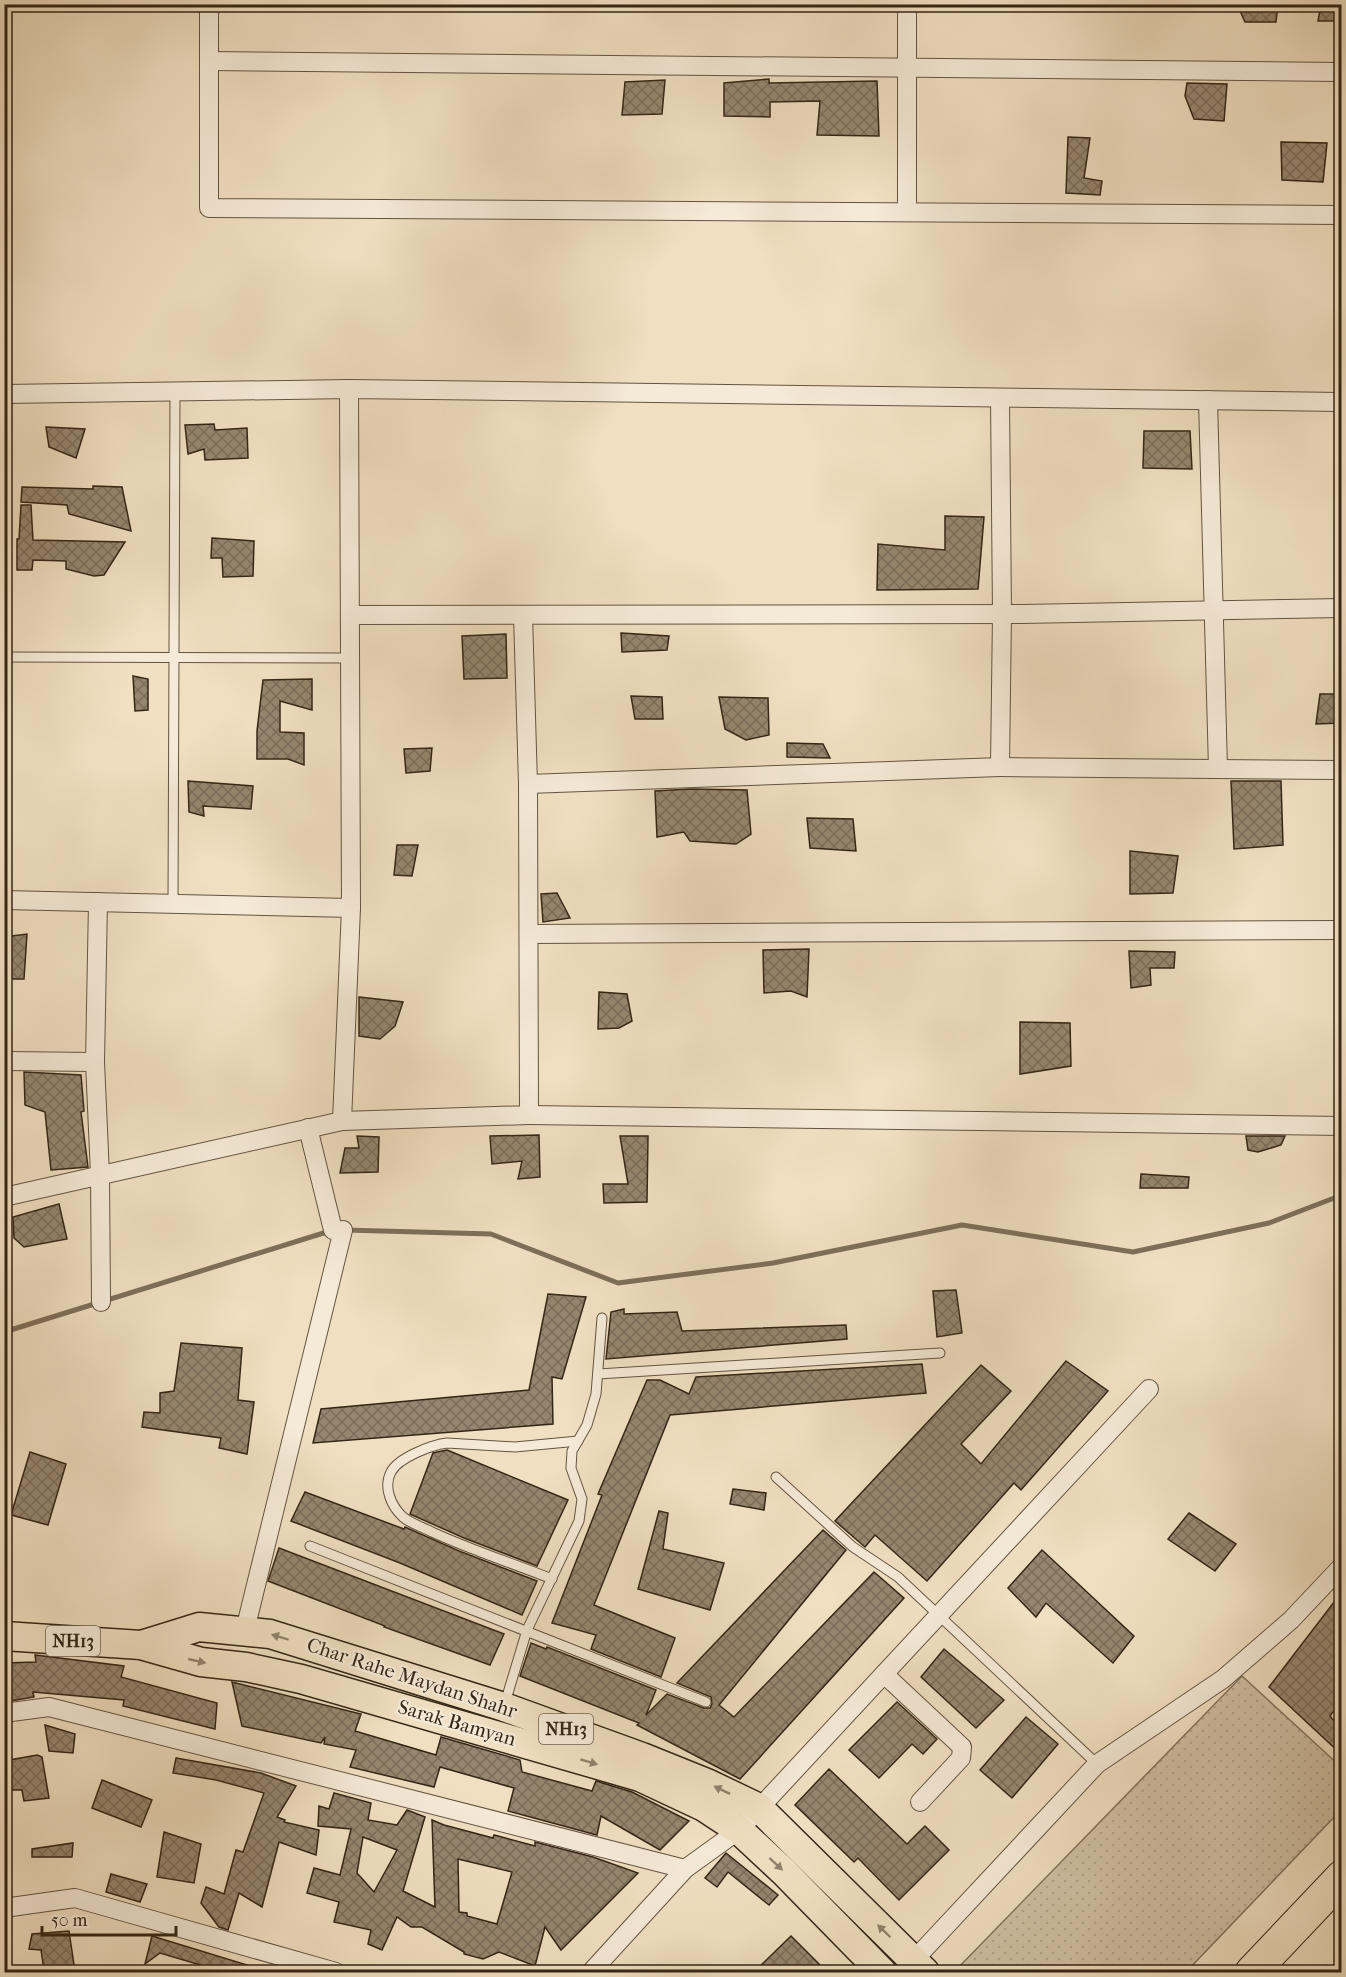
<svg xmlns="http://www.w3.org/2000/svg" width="1346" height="1977" viewBox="0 0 1346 1977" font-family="'IM FELL French Canon',serif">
  <defs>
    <pattern id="park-dots" width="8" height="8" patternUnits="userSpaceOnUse" patternTransform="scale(1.5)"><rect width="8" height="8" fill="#d0c0a4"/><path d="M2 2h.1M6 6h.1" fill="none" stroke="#b3a58c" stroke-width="1.8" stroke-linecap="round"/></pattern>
    <pattern id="building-cross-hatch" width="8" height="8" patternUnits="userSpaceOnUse" patternTransform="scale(1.5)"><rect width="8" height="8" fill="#96866f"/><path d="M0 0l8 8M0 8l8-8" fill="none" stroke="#7b6d5a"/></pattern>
  </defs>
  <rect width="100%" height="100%" fill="#f0dfc1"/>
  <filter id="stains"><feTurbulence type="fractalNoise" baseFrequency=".00333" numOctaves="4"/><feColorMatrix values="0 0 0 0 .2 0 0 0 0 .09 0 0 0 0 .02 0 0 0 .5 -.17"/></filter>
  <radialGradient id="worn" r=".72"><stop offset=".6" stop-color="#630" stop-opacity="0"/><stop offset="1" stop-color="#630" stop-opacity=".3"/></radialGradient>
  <polygon fill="url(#park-dots)" stroke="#82735d" stroke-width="1.5" points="1242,1676 1341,1767 1341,1810 1186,1972 954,1972"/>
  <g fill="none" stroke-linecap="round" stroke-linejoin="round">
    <g stroke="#7e6f5a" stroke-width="5">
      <polyline points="345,1230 491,1234 618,1283 773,1263 962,1225 1133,1252 1269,1223 1342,1195"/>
      <polyline points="4,1332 330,1231"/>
    </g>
  </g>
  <g fill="url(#building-cross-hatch)" stroke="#342616" stroke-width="1.5" fill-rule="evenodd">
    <polygon points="1237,4 1278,4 1276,22 1245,22"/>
    <polygon points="1321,4 1336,4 1334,21 1318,21"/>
    <polygon points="769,79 769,83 877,81 879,136 817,135 820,101 770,102 770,117 724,116 724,83"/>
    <polygon points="665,80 662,114 622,115 625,82"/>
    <polygon points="1187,83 1227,84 1224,121 1194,119 1185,96"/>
    <polygon points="1068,137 1090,138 1084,178 1102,181 1100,195 1066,193"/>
    <polygon points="1281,142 1327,143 1323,182 1282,180"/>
    <polygon points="214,424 215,430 247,428 248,458 205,460 204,449 188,454 185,425"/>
    <polygon points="46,427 85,429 76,458 49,447"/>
    <polygon points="1144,431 1190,431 1192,469 1143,468"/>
    <polygon points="93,486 122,487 131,531 69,514 67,505 21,502 22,487 93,489"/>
    <polygon points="21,505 31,505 33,540 125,542 104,575 94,576 66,569 66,561 33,560 32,570 17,570 17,539 19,539"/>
    <polygon points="945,516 984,517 978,589 877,590 878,544 945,550"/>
    <polygon points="212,538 254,541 253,576 223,577 222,558 211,558"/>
    <polygon points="621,633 669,636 667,650 622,652"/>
    <polygon points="506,634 507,678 464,679 462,636"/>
    <polygon points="133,676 148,679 148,710 135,711"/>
    <polygon points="312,679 312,710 280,701 280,732 304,733 304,765 288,759 257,759 257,731 263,680"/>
    <polygon points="1320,694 1341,694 1341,723 1316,724"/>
    <polygon points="631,696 662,697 663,719 635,719"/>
    <polygon points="719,697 768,698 769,735 746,740 725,729"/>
    <polygon points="787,743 823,744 830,758 787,757"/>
    <polygon points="432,748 430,771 406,773 404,749"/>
    <polygon points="188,781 253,786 251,809 203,806 204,816 189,812"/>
    <polygon points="1231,781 1281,781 1283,845 1234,849"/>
    <polygon points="690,789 747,790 751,834 736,844 690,841 684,832 657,837 655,791"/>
    <polygon points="807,818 853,819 856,851 810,848"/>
    <polygon points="397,845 418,845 412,876 394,875"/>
    <polygon points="1130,851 1178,856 1173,893 1130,894"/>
    <polygon points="557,893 570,918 543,922 541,894"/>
    <polygon points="27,934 24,979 4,979 4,937"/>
    <polygon points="809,949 807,997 791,991 764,993 763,950"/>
    <polygon points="1129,951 1175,952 1174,968 1150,968 1151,985 1131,988"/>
    <polygon points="599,992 627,994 632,1021 619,1028 598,1029"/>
    <polygon points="359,997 403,1002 395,1026 380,1039 359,1036"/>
    <polygon points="1020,1022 1070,1023 1071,1066 1020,1074"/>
    <polygon points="24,1072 81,1075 84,1111 81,1112 88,1167 51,1170 45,1112 25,1105"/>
    <polygon points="539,1135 540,1177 518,1179 522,1161 492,1164 490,1136"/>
    <polygon points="357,1136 379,1137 378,1172 340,1173 345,1148 359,1148"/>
    <polygon points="620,1136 648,1136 647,1202 604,1203 603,1184 628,1184"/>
    <polygon points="1246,1136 1285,1136 1281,1145 1258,1152 1248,1150"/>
    <polygon points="1141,1174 1189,1177 1188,1188 1140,1188"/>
    <polygon points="59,1204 67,1239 24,1247 14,1238 13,1217"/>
    <polygon points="956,1290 962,1333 937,1337 933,1291"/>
    <polygon points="548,1294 586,1297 562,1379 552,1377 553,1424 313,1443 321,1409 529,1390"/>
    <polygon points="624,1309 624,1314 677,1312 682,1331 846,1325 847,1339 606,1359 611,1312"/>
    <polygon points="181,1343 242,1348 238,1400 254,1402 247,1454 219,1448 221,1438 142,1427 144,1412 160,1413 160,1393 174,1391"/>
    <polygon points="1066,1361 1108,1391 1021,1490 1014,1483 927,1581 875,1535 865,1547 835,1521 981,1365 1011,1391 961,1444 981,1464"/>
    <polygon points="922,1364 926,1393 670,1415 594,1605 675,1638 661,1677 591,1649 596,1635 552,1623 602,1495 598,1494 647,1380 660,1380 689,1394 696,1377"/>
    <polygon points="447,1450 568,1500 537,1566 464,1538 410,1514 433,1453"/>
    <polygon points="30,1452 66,1464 48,1525 11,1515"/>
    <polygon points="733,1489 766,1493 764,1510 730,1504"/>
    <polygon points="305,1492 404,1529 405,1527 459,1551 537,1581 522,1615 400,1563 291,1521"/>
    <polygon points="659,1511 668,1513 663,1549 724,1563 710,1610 638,1589"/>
    <polygon points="1189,1513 1236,1544 1215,1571 1168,1539"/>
    <polygon points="823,1530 846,1550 719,1705 734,1717 874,1572 904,1598 740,1779 637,1725 639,1723 520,1676 531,1643 546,1649 547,1647 656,1690 646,1715 667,1694 704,1708 710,1708 712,1704 711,1697 677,1683"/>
    <polygon points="279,1548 504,1634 490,1665 384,1627 385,1626 268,1581"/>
    <polygon points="1042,1550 1134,1636 1113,1663 1046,1603 1036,1617 1008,1588"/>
    <polygon points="1341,1593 1341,1630 1334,1639 1341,1647 1341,1701 1330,1716 1341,1730 1341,1754 1269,1687"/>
    <polygon points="944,1649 1004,1700 976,1728 921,1677"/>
    <polygon points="35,1655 124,1666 121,1677 217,1703 215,1729 123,1706 124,1700 33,1692 34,1697 4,1702 4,1663 36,1662"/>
    <polygon points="232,1682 361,1714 355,1731 436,1755 441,1737 520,1760 522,1772 592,1791 596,1781 632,1792 689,1821 660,1850 601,1816 597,1835 508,1811 514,1788 440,1767 434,1787 350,1767 356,1750 324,1744 325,1737 321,1743 242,1726"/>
    <polygon points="897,1702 937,1739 923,1754 912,1744 879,1778 849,1750"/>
    <polygon points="1026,1717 1058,1744 1012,1798 980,1770"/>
    <polygon points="45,1725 75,1734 73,1753 49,1751"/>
    <polygon points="37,1755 42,1757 49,1798 24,1801 22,1790 4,1790 4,1761"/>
    <polygon points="176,1758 261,1773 296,1786 277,1817 285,1820 284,1822 319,1830 316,1855 279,1842 262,1907 239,1893 228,1930 219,1927 201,1903 206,1887 224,1894 236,1850 243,1852 264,1793 216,1780 173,1773"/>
    <polygon points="829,1769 907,1844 925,1826 949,1850 899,1900 858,1858 854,1862 795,1805"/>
    <polygon points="102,1780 152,1800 141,1827 92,1808"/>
    <path d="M334 1793 371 1803 368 1820 397 1825 407 1810 425 1817 403 1891 435 1907 432 1820 444 1825 493 1838 494 1835 535 1846V1842L593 1857 638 1873 561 1950 545 1927 535 1966 499 1952 483 1959 464 1954V1952L422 1927H411L397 1917 382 1950 368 1944 371 1930 334 1922 339 1902 307 1893 314 1868 340 1875 351 1829 318 1826 319 1806 329 1809ZM363 1837 397 1850 374 1892 357 1873ZM458 1859 512 1872 497 1924 467 1916V1913L459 1912Z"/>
    <polygon points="164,1832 201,1844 194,1883 157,1877"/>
    <polygon points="73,1843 72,1857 32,1857 32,1849"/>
    <polygon points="726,1853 778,1895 769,1905 728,1872 717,1887 705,1878"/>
    <polygon points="111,1874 147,1884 140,1902 106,1892"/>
    <polygon points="69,1931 74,1965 44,1970 41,1950 29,1949 32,1934"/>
    <polygon points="152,1936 260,1969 260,1972 203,1972 204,1966 160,1953 145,1964"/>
    <polygon points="791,1936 827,1972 754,1972"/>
  </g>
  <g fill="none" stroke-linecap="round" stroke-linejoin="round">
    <defs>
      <g id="lane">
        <polyline points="4,657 350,658"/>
        <polyline points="173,904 175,392"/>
        <polyline points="598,1374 940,1353"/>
        <polyline points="776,1477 853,1547 898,1577 1097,1764"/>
        <polyline points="310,1546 706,1702"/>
        <path d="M552 1579C512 1563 471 1550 432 1532 423 1527 411 1524 403 1517 391 1506 383 1487 391 1472 398 1458 431 1445 447 1443L515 1447 578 1441"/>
        <polyline points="505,1703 527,1630 579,1521 582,1499 571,1468 572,1451 587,1425 596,1394 602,1318"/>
      </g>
      <g id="street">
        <polyline points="209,4 209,208 1342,215"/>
        <polyline points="907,4 907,212"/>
        <polyline points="209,61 1342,72"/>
        <polyline points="4,394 349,389 1342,402"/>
        <polyline points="1208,400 1218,769"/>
        <polyline points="350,615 1022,614 1342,608"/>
        <polyline points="523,615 528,784 1000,767 1002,614 1000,398"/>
        <polyline points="1000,767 1338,770 1342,773"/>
        <polyline points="4,900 351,908"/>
        <polyline points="98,902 95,1062 100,1175 101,1302"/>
        <polyline points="529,934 1342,930"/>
        <polyline points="4,1061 95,1062"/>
        <polyline points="529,1115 1342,1126"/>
        <polyline points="342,1121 351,908 349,389"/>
        <polyline points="308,1128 333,1230"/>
        <polyline points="4,1197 342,1121 529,1115 528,784"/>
        <polyline points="245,1630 343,1230"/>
        <polyline points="884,1674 962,1747 961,1758 920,1802"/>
        <polyline points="4,1713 49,1707 685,1869"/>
        <polyline points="4,1908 75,1898 336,1972"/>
        <polyline points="591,1972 685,1869 739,1830 1149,1389"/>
        <polyline points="905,1972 914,1960 1097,1764 1223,1679 1291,1620 1342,1566"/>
      </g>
      <g id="primary">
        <polyline points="4,1636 141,1645 201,1662 246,1667 301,1679 640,1777 704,1807 739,1830 784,1872 882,1972"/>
        <polyline points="141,1645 199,1627 270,1634 504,1707 642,1757 709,1784 759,1808 925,1972"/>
      </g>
      <polyline id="highway" points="1252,1972 1342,1877"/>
    </defs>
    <use href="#lane" stroke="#635441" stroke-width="11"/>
    <use href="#street" stroke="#635441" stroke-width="20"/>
    <use href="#primary" stroke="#342616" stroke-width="31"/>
    <use href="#highway" stroke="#342616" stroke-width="35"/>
    <use href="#lane" stroke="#f5ead7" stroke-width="9"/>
    <use href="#street" stroke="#f5ead7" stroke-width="18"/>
    <use href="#primary" stroke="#f0dfc1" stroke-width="28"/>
    <use href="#highway" stroke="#f0dfc1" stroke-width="33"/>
  </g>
  <defs><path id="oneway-solid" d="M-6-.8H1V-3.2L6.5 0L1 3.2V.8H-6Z" transform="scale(1.5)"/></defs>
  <g fill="#92826c">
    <use href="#oneway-solid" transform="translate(280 1637) rotate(-163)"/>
    <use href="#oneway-solid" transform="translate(197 1661) rotate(13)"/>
    <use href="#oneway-solid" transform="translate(589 1762) rotate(17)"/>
    <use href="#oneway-solid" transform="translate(722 1790) rotate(-154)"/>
    <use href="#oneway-solid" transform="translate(776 1864) rotate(43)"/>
    <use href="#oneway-solid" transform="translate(884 1931) rotate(-136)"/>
  </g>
  <g text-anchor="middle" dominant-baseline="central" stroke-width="4.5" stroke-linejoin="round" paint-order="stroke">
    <g fill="#f5ead7" stroke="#6e6150" stroke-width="1.5">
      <rect x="46" y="1626" width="54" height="30" rx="4.5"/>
      <rect x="539" y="1714" width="54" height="30" rx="4.5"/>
    </g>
    <g font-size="18" font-weight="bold" fill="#342616">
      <text x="73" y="1641">NH13</text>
      <text x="566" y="1729">NH13</text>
    </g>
    <g font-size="20" fill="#342616" stroke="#f5ead7">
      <text transform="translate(412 1678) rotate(18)">Char Rahe Maydan Shahr</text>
      <text transform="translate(457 1723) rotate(16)">Sarak Bamyan</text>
    </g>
  </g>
  <rect width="1346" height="1977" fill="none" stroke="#f0dfc1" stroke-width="24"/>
  <rect x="6" y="6" width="1334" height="1965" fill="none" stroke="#342616" stroke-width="3"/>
  <rect x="12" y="12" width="1322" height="1953" fill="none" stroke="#342616" stroke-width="1.5"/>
  <path d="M42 1926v9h134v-9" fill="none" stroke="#342616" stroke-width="3"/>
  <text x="51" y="1926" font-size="18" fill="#342616" stroke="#f5ead7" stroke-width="4.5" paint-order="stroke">50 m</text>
  <rect width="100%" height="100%" filter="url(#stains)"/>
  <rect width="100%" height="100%" fill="url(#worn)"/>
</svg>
